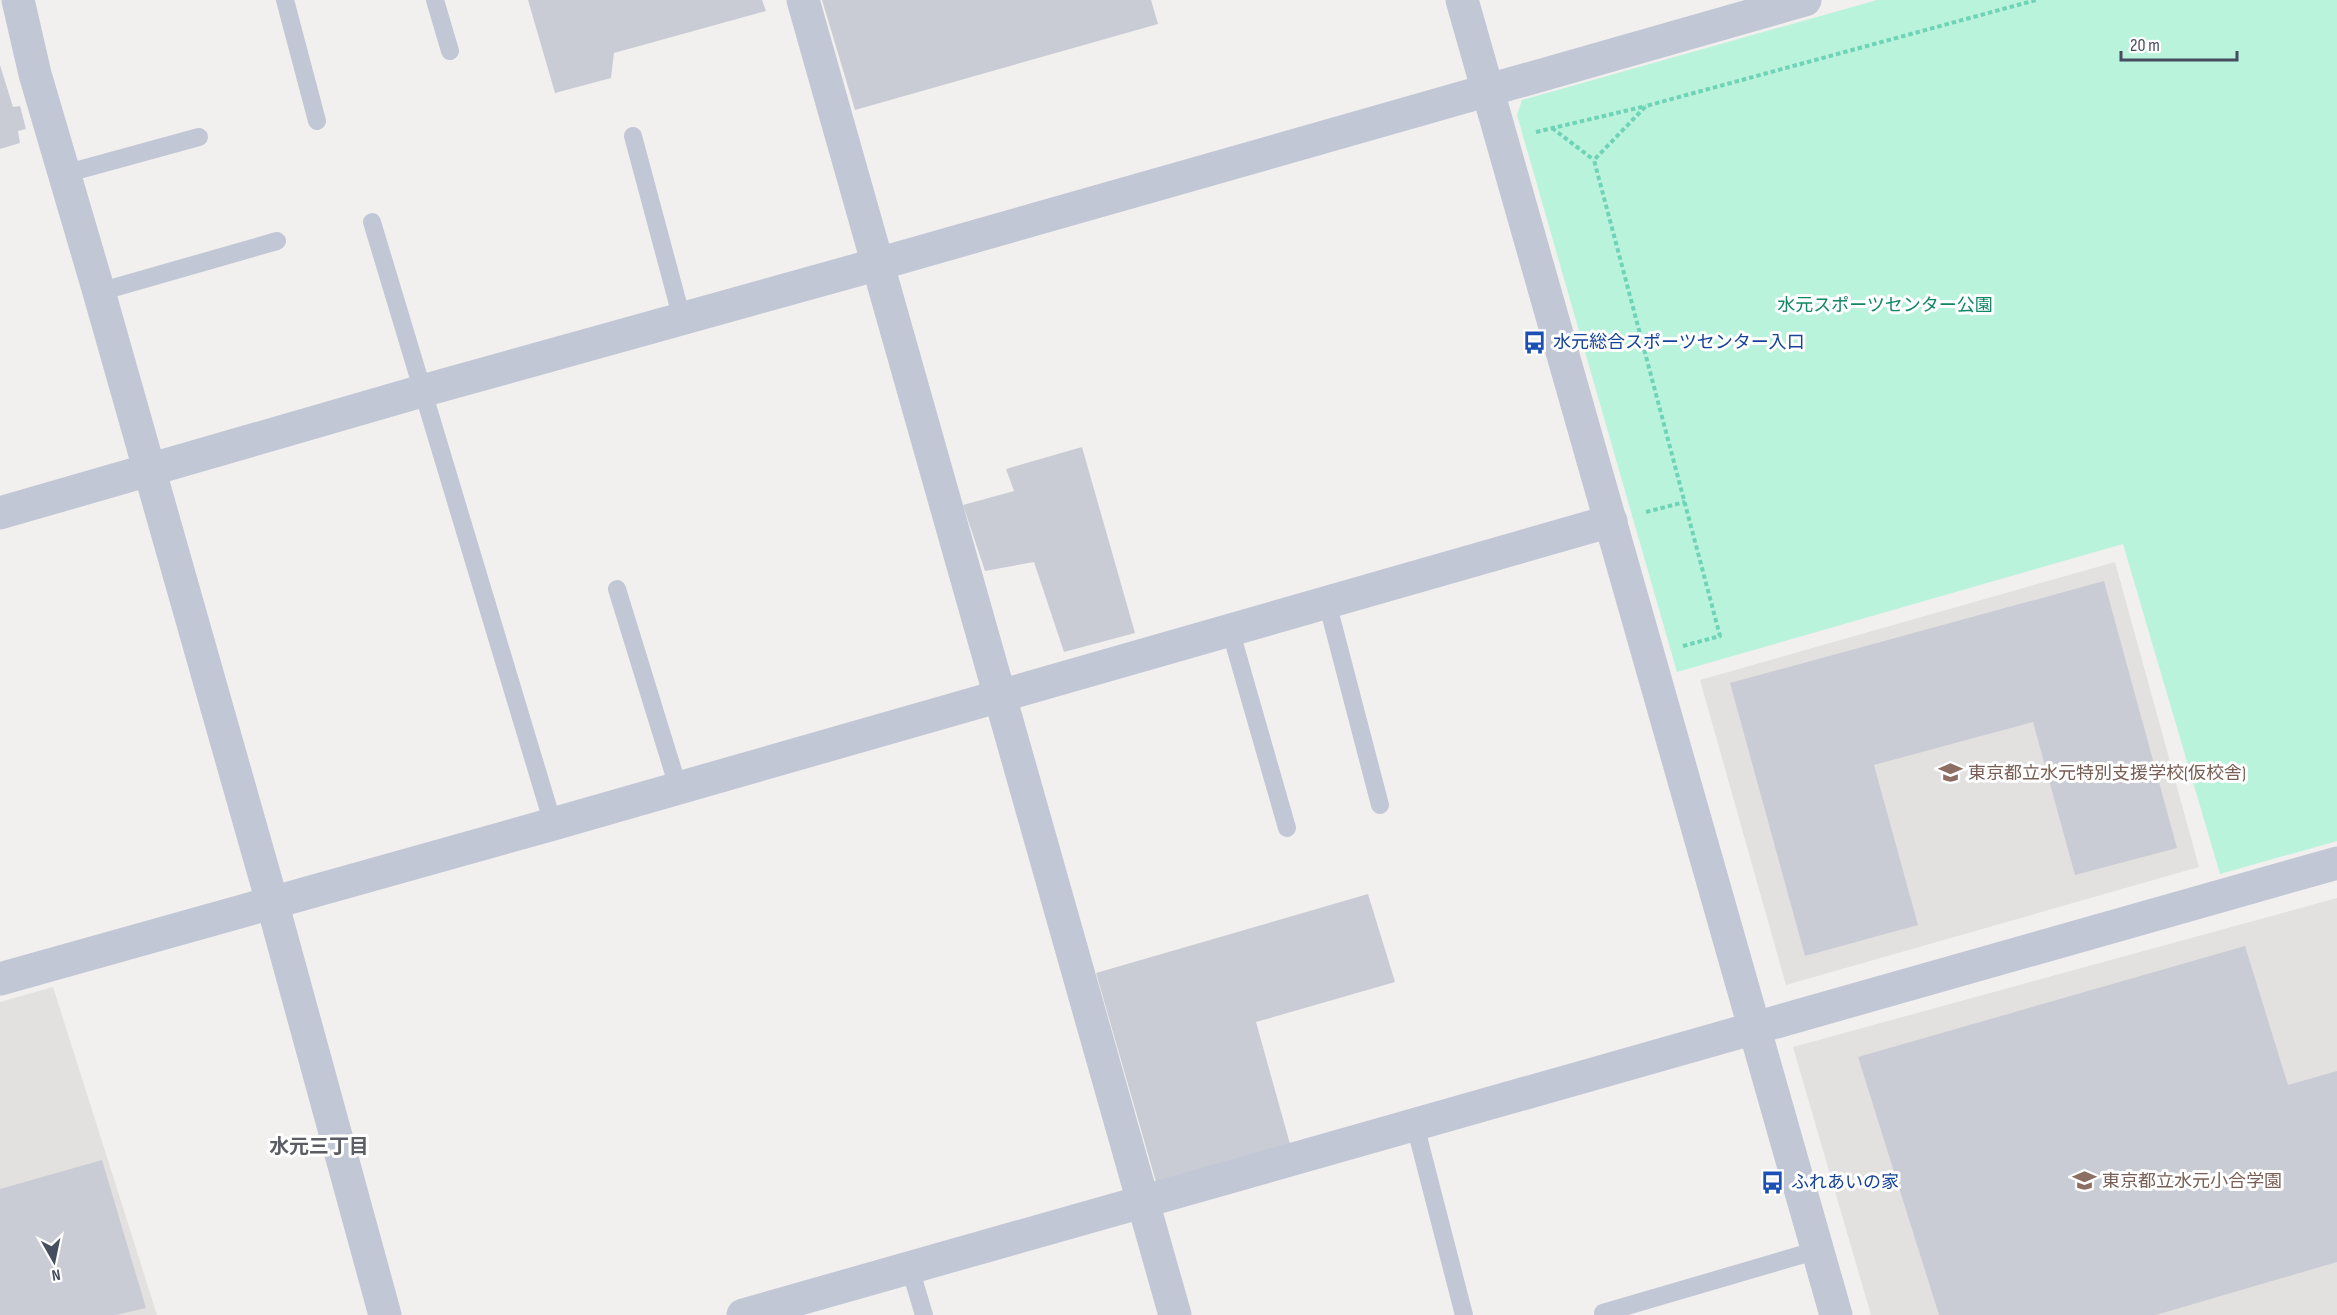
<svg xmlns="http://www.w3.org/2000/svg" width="2337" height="1315" viewBox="0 0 2337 1315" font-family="'Sofia Sans Condensed','Noto Sans JP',sans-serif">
  <rect width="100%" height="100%" fill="#f2efef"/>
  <g fill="#e3e0e0">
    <polygon points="2115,562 2199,867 1786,985 1700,680"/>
    <polygon points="2337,898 2337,1315 1871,1315 1793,1047"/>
    <polygon points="53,987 157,1315 0,1315 0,1002"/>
  </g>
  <polygon fill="#baf3dc" points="1877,0 2337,0 2337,841 2220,874 2123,544 1677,672 1517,115 1522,100"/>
  <g fill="#caccd5">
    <polygon points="528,0 762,0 766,11 614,53 611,78 555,93"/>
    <polygon points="822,0 1151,0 1158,24 855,110"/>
    <polygon points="0,65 13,107 20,106 26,129 18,131 20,143 0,149"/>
    <polygon points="1082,447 1135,633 1064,652 1034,562 985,571 963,505 1014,491 1006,469"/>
    <polygon points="2104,581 2177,848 2075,875 2033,722 1874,765 1918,925 1805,956 1730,683"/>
    <polygon points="1368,894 1395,982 1256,1022 1290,1144 1156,1182 1096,973"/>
    <polygon points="2245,946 2288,1085 2337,1071 2337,1262 2156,1315 1939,1315 1858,1057"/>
    <polygon points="102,1160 146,1308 116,1315 0,1315 0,1189"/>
  </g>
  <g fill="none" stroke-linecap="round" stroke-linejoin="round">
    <g stroke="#6fd3b7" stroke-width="4" stroke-dasharray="4.5 3" stroke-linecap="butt">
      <polyline points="1552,128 1594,160"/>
      <polyline points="1536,132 1646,106"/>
      <polyline points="1646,512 1685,502"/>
      <polyline points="1683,646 1720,636 1594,160 1646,106 2036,0"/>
    </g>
    <g stroke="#c1c7d5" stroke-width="18">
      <polyline points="285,0 317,121"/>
      <polyline points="435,0 450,51"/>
      <polyline points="633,136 682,319"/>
      <polyline points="64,174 199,137"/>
      <polyline points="372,222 553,824"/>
      <polyline points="99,292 277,241"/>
      <polyline points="617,589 678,787"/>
      <polyline points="1327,602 1380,805"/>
      <polyline points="1230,629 1287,828"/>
      <polyline points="1415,1125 1464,1315"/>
      <polyline points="910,1268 924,1315"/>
      <polyline points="1603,1313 1818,1250"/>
    </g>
    <g stroke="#c1c7d5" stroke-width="33">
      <polyline points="18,0 35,74 99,292 272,902 385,1315"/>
      <polyline points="803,0 1175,1315"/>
      <polyline points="0,513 422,391 857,270 1805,0"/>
      <polyline points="0,979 553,824 1611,521"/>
      <polyline points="743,1315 2337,863"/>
    </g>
    <polyline stroke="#c1c7d5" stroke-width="33" points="1462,0 1836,1315"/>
  </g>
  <defs>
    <symbol id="bus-bare" viewBox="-9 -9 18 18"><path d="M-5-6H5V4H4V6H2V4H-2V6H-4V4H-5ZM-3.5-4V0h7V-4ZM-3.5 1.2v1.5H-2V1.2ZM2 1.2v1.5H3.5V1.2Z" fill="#1a4fb4" stroke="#fff" stroke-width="2.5" paint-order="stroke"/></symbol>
    <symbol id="school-bare" viewBox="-9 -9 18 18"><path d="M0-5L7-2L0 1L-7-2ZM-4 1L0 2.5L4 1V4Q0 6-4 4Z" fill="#8d6e63" stroke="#fff" stroke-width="2.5" paint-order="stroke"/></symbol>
  </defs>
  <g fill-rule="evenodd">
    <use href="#bus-bare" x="1518" y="326" width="33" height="33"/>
    <use href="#school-bare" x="1934" y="756" width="33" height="33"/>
    <use href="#school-bare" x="2068" y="1164" width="33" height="33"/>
    <use href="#bus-bare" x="1756" y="1166" width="33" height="33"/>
  </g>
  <g text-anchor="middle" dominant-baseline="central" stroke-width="6" stroke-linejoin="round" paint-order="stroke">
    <g font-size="18" fill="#108663" stroke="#fff">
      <text x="1885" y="305">水元スポーツセンター公園</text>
    </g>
    <g font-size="18" fill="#164399" stroke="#fff" text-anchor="start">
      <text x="1553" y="342">水元総合スポーツセンター入口</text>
      <text x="1791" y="1182">ふれあいの家</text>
    </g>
    <g font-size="18" fill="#785e54" stroke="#fff" text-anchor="start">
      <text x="1968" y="773">東京都立水元特別支援学校(仮校舎)</text>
      <text x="2102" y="1181">東京都立水元小合学園</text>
    </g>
    <g font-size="20" font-weight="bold" fill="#5b5d64" stroke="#fff">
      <text x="319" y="1147">水元三丁目</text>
    </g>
  </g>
  <g transform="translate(54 1261) rotate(171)" stroke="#ffffff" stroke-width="4.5" paint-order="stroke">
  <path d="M0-4.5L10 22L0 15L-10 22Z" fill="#454d5e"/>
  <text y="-9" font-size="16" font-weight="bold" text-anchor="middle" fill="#454d5e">N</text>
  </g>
  <path d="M2121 51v9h116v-9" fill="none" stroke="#454d5e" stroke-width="3"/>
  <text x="2130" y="51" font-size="18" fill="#454d5e" stroke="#ffffff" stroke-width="4.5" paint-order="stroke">20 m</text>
</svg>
